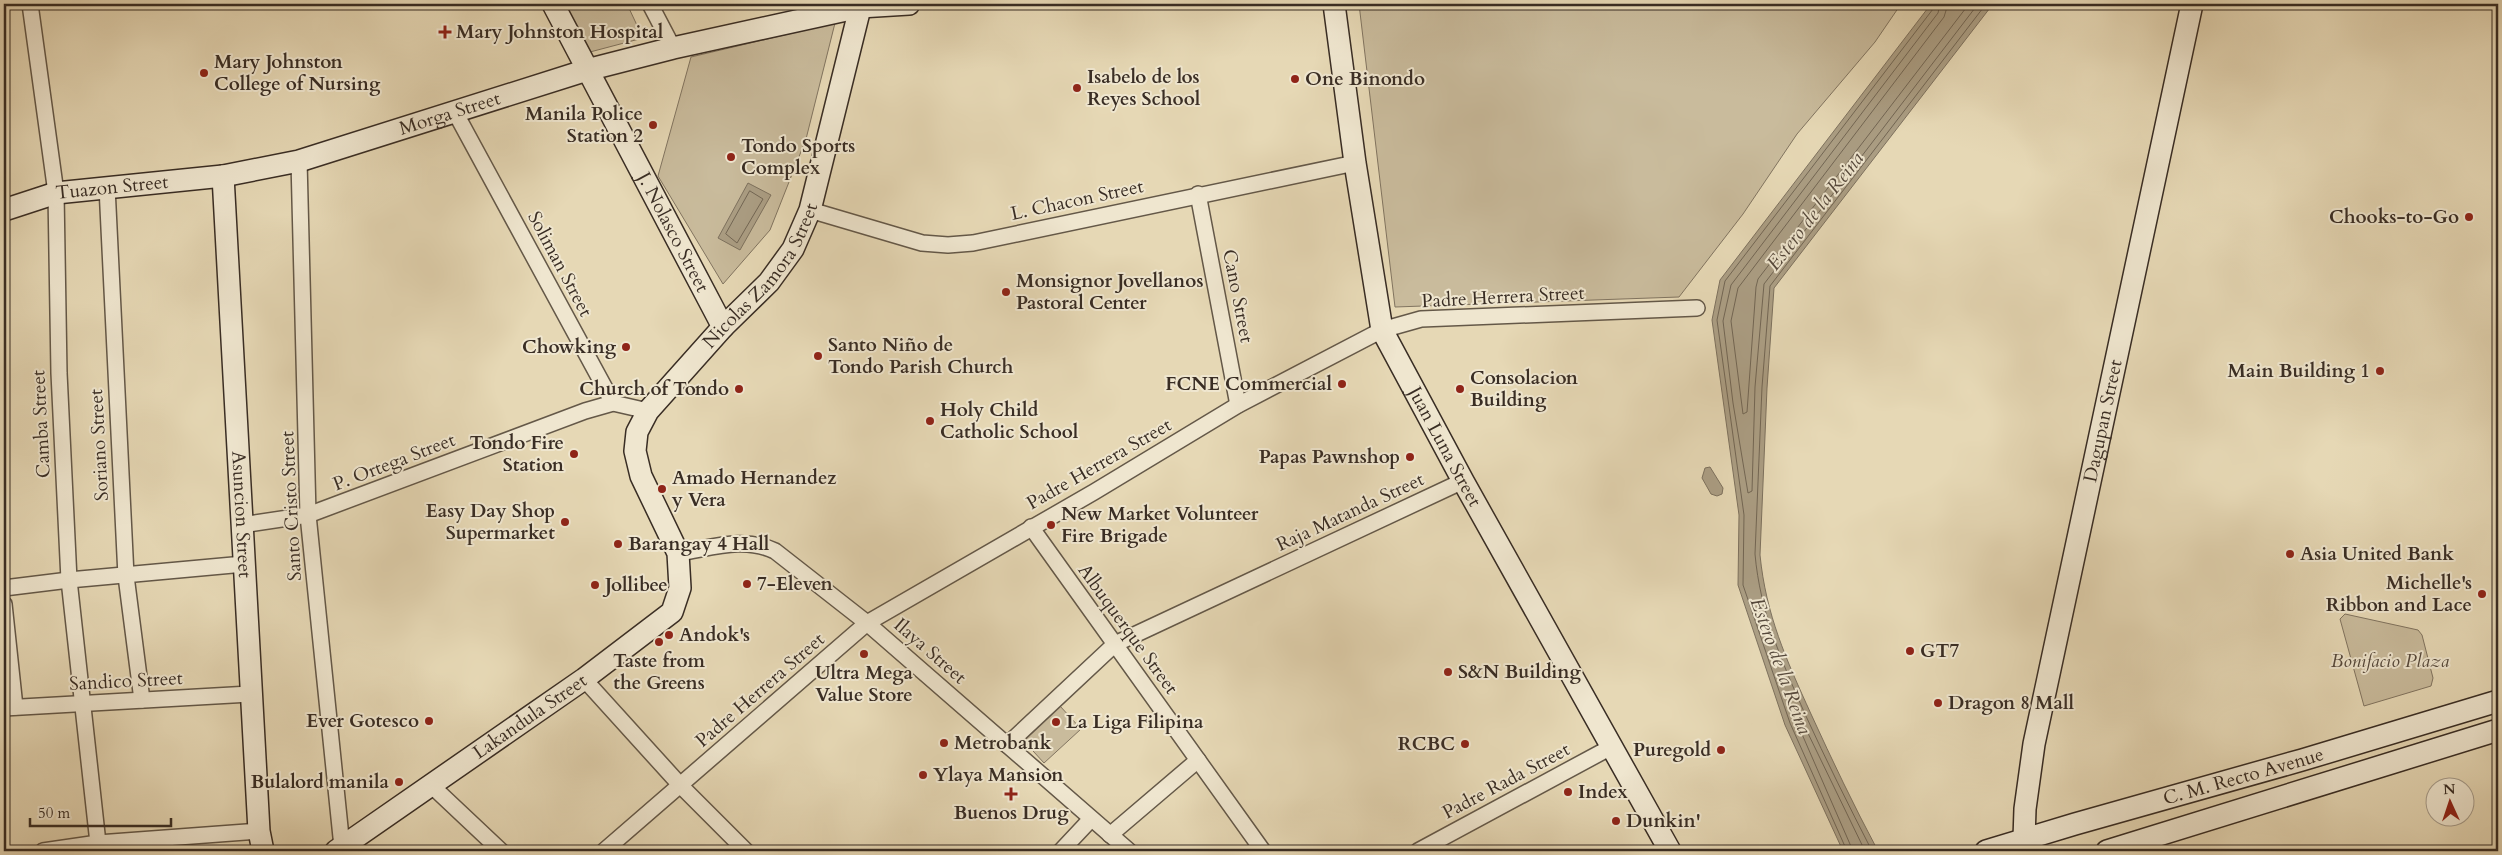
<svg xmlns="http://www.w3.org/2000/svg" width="2502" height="855" viewBox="0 0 2502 855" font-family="Cardo,serif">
  <rect width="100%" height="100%" fill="#e6d8b5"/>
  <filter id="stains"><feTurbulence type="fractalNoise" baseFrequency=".004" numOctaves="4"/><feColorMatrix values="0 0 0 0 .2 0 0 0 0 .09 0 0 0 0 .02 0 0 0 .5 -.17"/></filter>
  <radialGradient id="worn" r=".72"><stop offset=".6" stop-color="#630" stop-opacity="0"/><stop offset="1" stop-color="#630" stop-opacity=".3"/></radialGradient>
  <g fill="#c9bb9c" stroke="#817460">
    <polygon points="565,4 627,4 643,38 590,52"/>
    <polygon points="1359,4 1901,4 1875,42 1797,134 1743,214 1679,297 1395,307"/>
    <polygon points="835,23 806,139 770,230 723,284 658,176 691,57"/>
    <polygon points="2345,614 2418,630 2422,635 2433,678 2431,686 2364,706 2340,619"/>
    <polygon points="1060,706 1081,729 1044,763 1023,740"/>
  </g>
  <g fill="#ab9e84" stroke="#7d715e">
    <path d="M1931 4H1993L1774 288 1767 388 1760 555C1766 615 1786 659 1811 714 1832 760 1854 806 1878 851H1843L1785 725 1738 585 1739 515 1712 320 1720 280Z"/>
    <polygon points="748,183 771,195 740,250 718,238"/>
    <polygon points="1710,467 1723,488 1722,494 1717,496 1711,494 1702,478 1705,468"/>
  </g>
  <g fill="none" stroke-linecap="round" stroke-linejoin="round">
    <g stroke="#726654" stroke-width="1">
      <polyline points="1940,4 1938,13 1731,285 1723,321 1733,403 1748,493 1752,491 1755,387 1764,284 1978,4"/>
      <polyline points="1948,4 1944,17 1738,288 1731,321 1743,414 1747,412 1756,287 1758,279 1969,4"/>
      <polygon points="750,191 763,199 737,243 726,234"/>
      <polyline points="1847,851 1790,723 1743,585 1744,515 1717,320 1725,281 1933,9 1934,4"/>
      <polyline points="1853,851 1798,725 1799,722 1803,723 1865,851"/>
      <path d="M1872 851C1849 806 1826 760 1805 714 1782 662 1760 612 1755 554L1762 387 1770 286 1986 4"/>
    </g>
    <defs>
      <g id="street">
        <polyline points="30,4 56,193 59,373 69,580 98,843"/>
        <polyline points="650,4 673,48"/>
        <polyline points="455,112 613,403"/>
        <polyline points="299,161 308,515 342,847"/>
        <polyline points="107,187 126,576 142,700"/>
        <polyline points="1198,194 1238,405"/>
        <polyline points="810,210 922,243 948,245 973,243 1355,163"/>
        <polyline points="242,525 308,515 585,411 613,403 648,411"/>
        <polyline points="1031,527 1263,851"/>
        <path d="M678 553C712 548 743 536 775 551L867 623 1129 851"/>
        <polyline points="4,588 69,580 244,564"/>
        <polyline points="4,604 15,707"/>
        <polyline points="584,679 681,786 746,851"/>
        <polyline points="4,708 250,694"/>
        <polyline points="1007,745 1115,644 1463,481"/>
        <polyline points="432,786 501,851"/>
        <polyline points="1110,835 1198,760"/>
        <polyline points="43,851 98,843 259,831"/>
        <polyline points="604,851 867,623 1094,492 1238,405 1382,330 1421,319 1697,308"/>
        <polyline points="1061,851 1091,819"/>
        <polyline points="1418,851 1613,746"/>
      </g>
      <g id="secondary">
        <path id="s1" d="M553 4 723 327"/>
        <path id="s2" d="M1334 4 1355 163 1382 330 1463 481 1670 851"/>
        <path id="s3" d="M223 176 259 831 263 851"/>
        <path id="s4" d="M4 210 56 193 223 176 299 161 587 70 673 48 860 7 909 4"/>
        <path id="s5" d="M2024 839 2025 809 2034 744 2192 4"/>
        <path id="s6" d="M336 851 584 679 672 612 680 588 678 553 641 476 635 451 637 432 648 411 723 327 769 282 793 249 810 210 861 4"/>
        <path id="s7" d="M1986 851 2075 824 2302 760 2498 701"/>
        <polyline points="2107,851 2498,730"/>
      </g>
    </defs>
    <use href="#street" stroke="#645848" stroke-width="18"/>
    <use href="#secondary" stroke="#392d24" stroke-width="24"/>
    <use href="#street" stroke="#efe6cf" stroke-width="15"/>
    <use href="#secondary" stroke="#efe6cf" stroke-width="21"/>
  </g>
  <g fill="#8f2418" stroke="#efe6cf" stroke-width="2">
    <path d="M442.5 24.5h5v5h5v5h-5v5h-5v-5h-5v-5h5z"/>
    <circle cx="204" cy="73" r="5"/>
    <circle cx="1295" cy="79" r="5"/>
    <circle cx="1077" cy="88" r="5"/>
    <circle cx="653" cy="125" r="5"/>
    <circle cx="731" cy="157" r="5"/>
    <circle cx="2469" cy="217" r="5"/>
    <circle cx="1006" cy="292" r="5"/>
    <circle cx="626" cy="347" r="5"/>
    <circle cx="818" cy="356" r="5"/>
    <circle cx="2380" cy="371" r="5"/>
    <circle cx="1342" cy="384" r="5"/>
    <circle cx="739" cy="389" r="5"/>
    <circle cx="1460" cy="389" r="5"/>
    <circle cx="930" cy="421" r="5"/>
    <circle cx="574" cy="454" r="5"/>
    <circle cx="1410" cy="457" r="5"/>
    <circle cx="662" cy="489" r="5"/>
    <circle cx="565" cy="522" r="5"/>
    <circle cx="1051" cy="525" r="5"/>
    <circle cx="618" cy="544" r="5"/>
    <circle cx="2290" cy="554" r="5"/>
    <circle cx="747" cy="584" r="5"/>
    <circle cx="595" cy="585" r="5"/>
    <circle cx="2482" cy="594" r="5"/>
    <circle cx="669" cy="635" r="5"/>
    <circle cx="659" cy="642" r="5"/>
    <circle cx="1910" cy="651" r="5"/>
    <circle cx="864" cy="654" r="5"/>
    <circle cx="1448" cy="672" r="5"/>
    <circle cx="1938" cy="703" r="5"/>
    <circle cx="429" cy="721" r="5"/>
    <circle cx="1056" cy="722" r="5"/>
    <circle cx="944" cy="743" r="5"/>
    <circle cx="1465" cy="744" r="5"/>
    <circle cx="1721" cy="750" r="5"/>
    <circle cx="923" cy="775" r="5"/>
    <circle cx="399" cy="782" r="5"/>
    <circle cx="1568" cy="792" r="5"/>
    <path d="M1008.5 786.5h5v5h5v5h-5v5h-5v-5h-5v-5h5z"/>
    <circle cx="1616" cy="821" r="5"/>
  </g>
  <g text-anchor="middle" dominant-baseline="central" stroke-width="4" stroke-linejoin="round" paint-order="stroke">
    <g font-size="19" font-weight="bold" fill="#392d24" stroke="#efe6cf" text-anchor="start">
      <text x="456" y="32">Mary Johnston Hospital</text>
      <text x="214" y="62">Mary Johnston<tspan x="214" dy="22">College of Nursing</tspan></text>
      <text x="1087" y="77">Isabelo de los<tspan x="1087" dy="22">Reyes School</tspan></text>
      <text x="1305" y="79">One Binondo</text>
      <text x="643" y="114" text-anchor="end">Manila Police<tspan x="643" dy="22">Station 2</tspan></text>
      <text x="741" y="146">Tondo Sports<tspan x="741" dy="22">Complex</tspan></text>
      <text x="2459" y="217" text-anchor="end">Chooks-to-Go</text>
      <text x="1016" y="281">Monsignor Jovellanos<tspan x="1016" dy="22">Pastoral Center</tspan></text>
      <text x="828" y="345">Santo Niño de<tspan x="828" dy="22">Tondo Parish Church</tspan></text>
      <text x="616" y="347" text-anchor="end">Chowking</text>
      <text x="2370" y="371" text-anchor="end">Main Building 1</text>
      <text x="1470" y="378">Consolacion<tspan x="1470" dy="22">Building</tspan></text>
      <text x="1332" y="384" text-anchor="end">FCNE Commercial</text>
      <text x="729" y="389" text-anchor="end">Church of Tondo</text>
      <text x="940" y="410">Holy Child<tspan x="940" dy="22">Catholic School</tspan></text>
      <text x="564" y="443" text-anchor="end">Tondo Fire<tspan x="564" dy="22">Station</tspan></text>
      <text x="1400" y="457" text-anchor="end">Papas Pawnshop</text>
      <text x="672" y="478">Amado Hernandez<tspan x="672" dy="22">y Vera</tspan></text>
      <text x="555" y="511" text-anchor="end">Easy Day Shop<tspan x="555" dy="22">Supermarket</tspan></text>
      <text x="1061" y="514">New Market Volunteer<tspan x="1061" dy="22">Fire Brigade</tspan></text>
      <text x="628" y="544">Barangay 4 Hall</text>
      <text x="2300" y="554">Asia United Bank</text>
      <text x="2472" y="583" text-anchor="end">Michelle's<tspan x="2472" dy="22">Ribbon and Lace</tspan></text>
      <text x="757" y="584">7-Eleven</text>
      <text x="605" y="585">Jollibee</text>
      <text x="679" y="635">Andok's</text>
      <text x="1920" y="651">GT7</text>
      <text x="659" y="661" text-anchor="middle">Taste from<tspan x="659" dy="22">the Greens</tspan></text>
      <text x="1458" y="672">S&amp;N Building</text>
      <text x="864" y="673" text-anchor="middle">Ultra Mega<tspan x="864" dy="22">Value Store</tspan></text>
      <text x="1948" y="703">Dragon 8 Mall</text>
      <text x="419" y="721" text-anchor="end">Ever Gotesco</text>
      <text x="1066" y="722">La Liga Filipina</text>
      <text x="954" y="743">Metrobank</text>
      <text x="1455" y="744" text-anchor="end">RCBC</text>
      <text x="1711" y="750" text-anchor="end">Puregold</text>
      <text x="933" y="775">Ylaya Mansion</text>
      <text x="389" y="782" text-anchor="end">Bulalord manila</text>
      <text x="1578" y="792">Index</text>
      <text x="1011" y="813" text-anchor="middle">Buenos Drug</text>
      <text x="1626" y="821">Dunkin'</text>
    </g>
    <g font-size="19" fill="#392d24" stroke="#efe6cf">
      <text stroke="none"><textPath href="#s4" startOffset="458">Morga Street</textPath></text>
      <text stroke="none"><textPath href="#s4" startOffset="111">Tuazon Street</textPath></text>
      <text transform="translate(1077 200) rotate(-12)">L. Chacon Street</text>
      <text stroke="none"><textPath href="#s1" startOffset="258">J. Nolasco Street</textPath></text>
      <text transform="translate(560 264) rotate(62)">Soliman Street</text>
      <text stroke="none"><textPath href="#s6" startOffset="804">Nicolas Zamora Street</textPath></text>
      <text transform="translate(1238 296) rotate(79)">Cano Street</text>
      <text transform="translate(1503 297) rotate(-3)">Padre Herrera Street</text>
      <text stroke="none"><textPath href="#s5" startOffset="426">Dagupan Street</textPath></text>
      <text transform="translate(41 424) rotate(-93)">Camba Street</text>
      <text transform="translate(99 445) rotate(-93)">Soriano Street</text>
      <text stroke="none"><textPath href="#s2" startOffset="462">Juan Luna Street</textPath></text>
      <text transform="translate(394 462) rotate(-21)">P. Ortega Street</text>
      <text transform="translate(1099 464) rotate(-30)">Padre Herrera Street</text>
      <text transform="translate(291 506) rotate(-93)">Santo Cristo Street</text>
      <text transform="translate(1350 512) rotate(-25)">Raja Matanda Street</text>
      <text stroke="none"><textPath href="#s3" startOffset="339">Asuncion Street</textPath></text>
      <text transform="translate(1128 629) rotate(54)">Albuquerque Street</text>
      <text transform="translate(930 651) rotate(41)">Ilaya Street</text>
      <text transform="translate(126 681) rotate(-3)">Sandico Street</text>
      <text transform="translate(760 690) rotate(-41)">Padre Herrera Street</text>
      <text stroke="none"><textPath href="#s6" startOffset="236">Lakandula Street</textPath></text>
      <text stroke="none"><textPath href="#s7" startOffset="268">C. M. Recto Avenue</textPath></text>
      <text transform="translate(1506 781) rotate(-28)">Padre Rada Street</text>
    </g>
    <g font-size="19" font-style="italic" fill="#56493c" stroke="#efe6cf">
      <text x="2390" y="661">Bonifacio Plaza</text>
    </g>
    <g font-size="20" font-style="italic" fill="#56493c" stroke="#efe6cf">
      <text transform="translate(1815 211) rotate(-52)">Estero de la Reina</text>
      <text transform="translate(1781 666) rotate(70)">Estero de la Reina</text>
    </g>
  </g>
  <rect width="2502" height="855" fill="none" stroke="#e6d8b5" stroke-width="20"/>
  <rect x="5" y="5" width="2492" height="845" fill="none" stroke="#392d24" stroke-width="2.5"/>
  <rect x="10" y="10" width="2482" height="835" fill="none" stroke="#392d24"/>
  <g transform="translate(2450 802) rotate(357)"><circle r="24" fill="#efe6cf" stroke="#a69c8b"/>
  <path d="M0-4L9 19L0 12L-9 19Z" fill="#8f2418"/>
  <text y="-8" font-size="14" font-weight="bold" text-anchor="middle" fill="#392d24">N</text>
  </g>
  <path d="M30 818v8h141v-8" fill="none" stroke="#392d24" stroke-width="2.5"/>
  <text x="38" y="818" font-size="15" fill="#392d24" stroke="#efe6cf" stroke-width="4" paint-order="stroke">50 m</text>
  <rect width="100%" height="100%" filter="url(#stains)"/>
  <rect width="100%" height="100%" fill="url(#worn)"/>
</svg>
